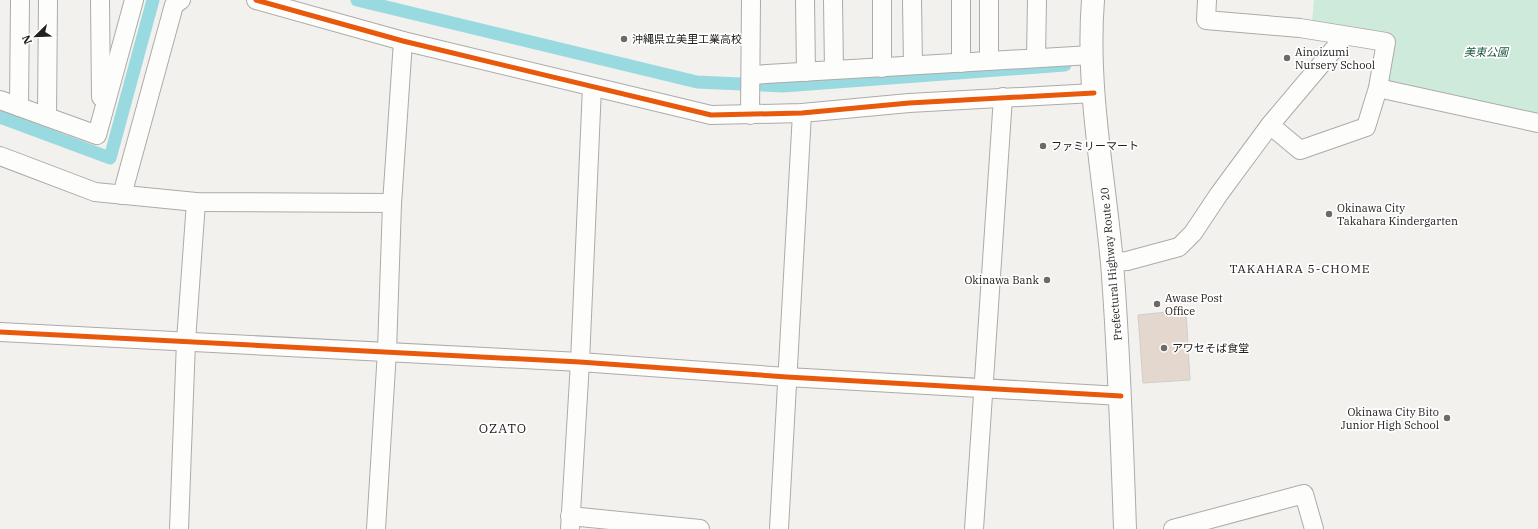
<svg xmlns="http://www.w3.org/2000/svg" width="1538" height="529" viewBox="0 0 1538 529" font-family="'IBM Plex Serif','Noto Sans JP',serif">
  <rect width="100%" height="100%" fill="#f3f1ee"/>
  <polygon fill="#ceeada" points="1314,0 1538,0 1538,116 1386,84 1393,37 1312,22"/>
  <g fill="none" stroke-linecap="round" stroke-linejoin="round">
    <g stroke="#99dae1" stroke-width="13">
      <polyline points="357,0 697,82 783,86 1065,65"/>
      <polyline points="0,117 110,158 153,0"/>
    </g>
  </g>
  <polygon fill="#e4d8ce" stroke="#d0cecc" points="1186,310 1190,380 1143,383 1138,315"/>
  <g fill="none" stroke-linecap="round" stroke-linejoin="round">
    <defs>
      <g id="minor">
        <polyline points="100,0 101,97"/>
        <polyline points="256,0 403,41 711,115 802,113 909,103 1094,93"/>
        <polyline points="805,0 806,72"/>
        <polyline points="833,0 834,70"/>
        <polyline points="882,0 882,68"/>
        <polyline points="912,0 913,65"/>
        <polyline points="961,0 961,63"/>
        <polyline points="989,0 989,61"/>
        <polyline points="1036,58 1037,0"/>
        <polyline points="751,75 1091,55"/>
        <polyline points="1378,88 1538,123"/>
        <polyline points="0,100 97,135 134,0"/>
        <polyline points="19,107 20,0"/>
        <polyline points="750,115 751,0"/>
        <polyline points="47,117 48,0"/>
        <polyline points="1270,125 1345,36"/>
        <polyline points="0,156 95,192 196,202 392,203"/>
        <polyline points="122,195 174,5 181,0"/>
        <polyline points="1112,262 1127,261 1179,247 1193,233 1219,194 1270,125 1300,150 1366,127 1378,88 1386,42 1300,28 1206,20 1207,0"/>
        <polyline points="0,332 580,362 787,377 1121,396"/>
        <polyline points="570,516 700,529"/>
        <polyline points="179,529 186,341 196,202"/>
        <polyline points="376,529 387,351 392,204 403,41"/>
        <polyline points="570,529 580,362 592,87"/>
        <polyline points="779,529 802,113"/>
        <polyline points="974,529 1003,97"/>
        <polyline points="1173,529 1304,494 1314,529"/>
      </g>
      <path id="major" d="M1093 0C1086 87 1104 176 1112 263 1119 351 1122 440 1125 529"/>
    </defs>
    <use href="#minor" stroke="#adaba9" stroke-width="20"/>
    <use href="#major" stroke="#adaba9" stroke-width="24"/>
    <use href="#minor" stroke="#fdfdfc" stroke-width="18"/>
    <use href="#major" stroke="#fdfdfc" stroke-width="22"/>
    <defs>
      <g id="cycleway">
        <polyline points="256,0 403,41 711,115 802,113 909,103 1094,93"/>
        <polyline points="0,332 580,362 787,377 1121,396"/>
      </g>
    </defs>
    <use href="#cycleway" stroke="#fff" stroke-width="8"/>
    <use href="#cycleway" stroke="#e8590c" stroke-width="5"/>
  </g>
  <g fill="#6c6a67" stroke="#fff" stroke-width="1.5">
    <circle cx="624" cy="39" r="4"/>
    <circle cx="1287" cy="58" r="4"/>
    <circle cx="1043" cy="146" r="4"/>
    <circle cx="1329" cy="214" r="4"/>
    <circle cx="1047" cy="280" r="4"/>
    <circle cx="1157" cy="304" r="4"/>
    <circle cx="1164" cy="348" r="4"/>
    <circle cx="1447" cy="418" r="4"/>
  </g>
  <g text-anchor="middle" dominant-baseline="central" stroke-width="3.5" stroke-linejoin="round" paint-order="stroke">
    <g font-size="11" fill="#23211f" stroke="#fff" text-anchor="start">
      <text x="632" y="39">沖縄県立美里工業高校</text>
      <text x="1295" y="52">Ainoizumi<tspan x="1295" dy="13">Nursery School</tspan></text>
      <text x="1051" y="146">ファミリーマート</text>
      <text x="1337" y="208">Okinawa City<tspan x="1337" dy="13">Takahara Kindergarten</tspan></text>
      <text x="1039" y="280" text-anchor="end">Okinawa Bank</text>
      <text x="1165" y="298">Awase Post<tspan x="1165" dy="13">Office</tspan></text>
      <text x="1172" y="348">アワセそば食堂</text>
      <text x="1439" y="412" text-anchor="end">Okinawa City Bito<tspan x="1439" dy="13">Junior High School</tspan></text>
    </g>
    <g font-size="11" font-style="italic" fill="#1e573f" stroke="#fff">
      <text x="1486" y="52">美東公園</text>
    </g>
    <g font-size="11" fill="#23211f" stroke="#fff">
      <text transform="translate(1111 264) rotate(-95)">Prefectural Highway Route 20</text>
    </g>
    <g font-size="12" letter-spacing="1" fill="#23211f" stroke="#fff">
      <text x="1300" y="268">TAKAHARA 5-CHOME</text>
    </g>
    <g font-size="13" letter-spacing="1" fill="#23211f" stroke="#fff">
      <text x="503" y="428">OZATO</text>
    </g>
  </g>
  <g transform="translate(36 36) rotate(247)" stroke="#ffffff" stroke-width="3" paint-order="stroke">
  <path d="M0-3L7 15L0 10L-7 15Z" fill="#23211f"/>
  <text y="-6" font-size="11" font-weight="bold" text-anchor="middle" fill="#23211f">N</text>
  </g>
</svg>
